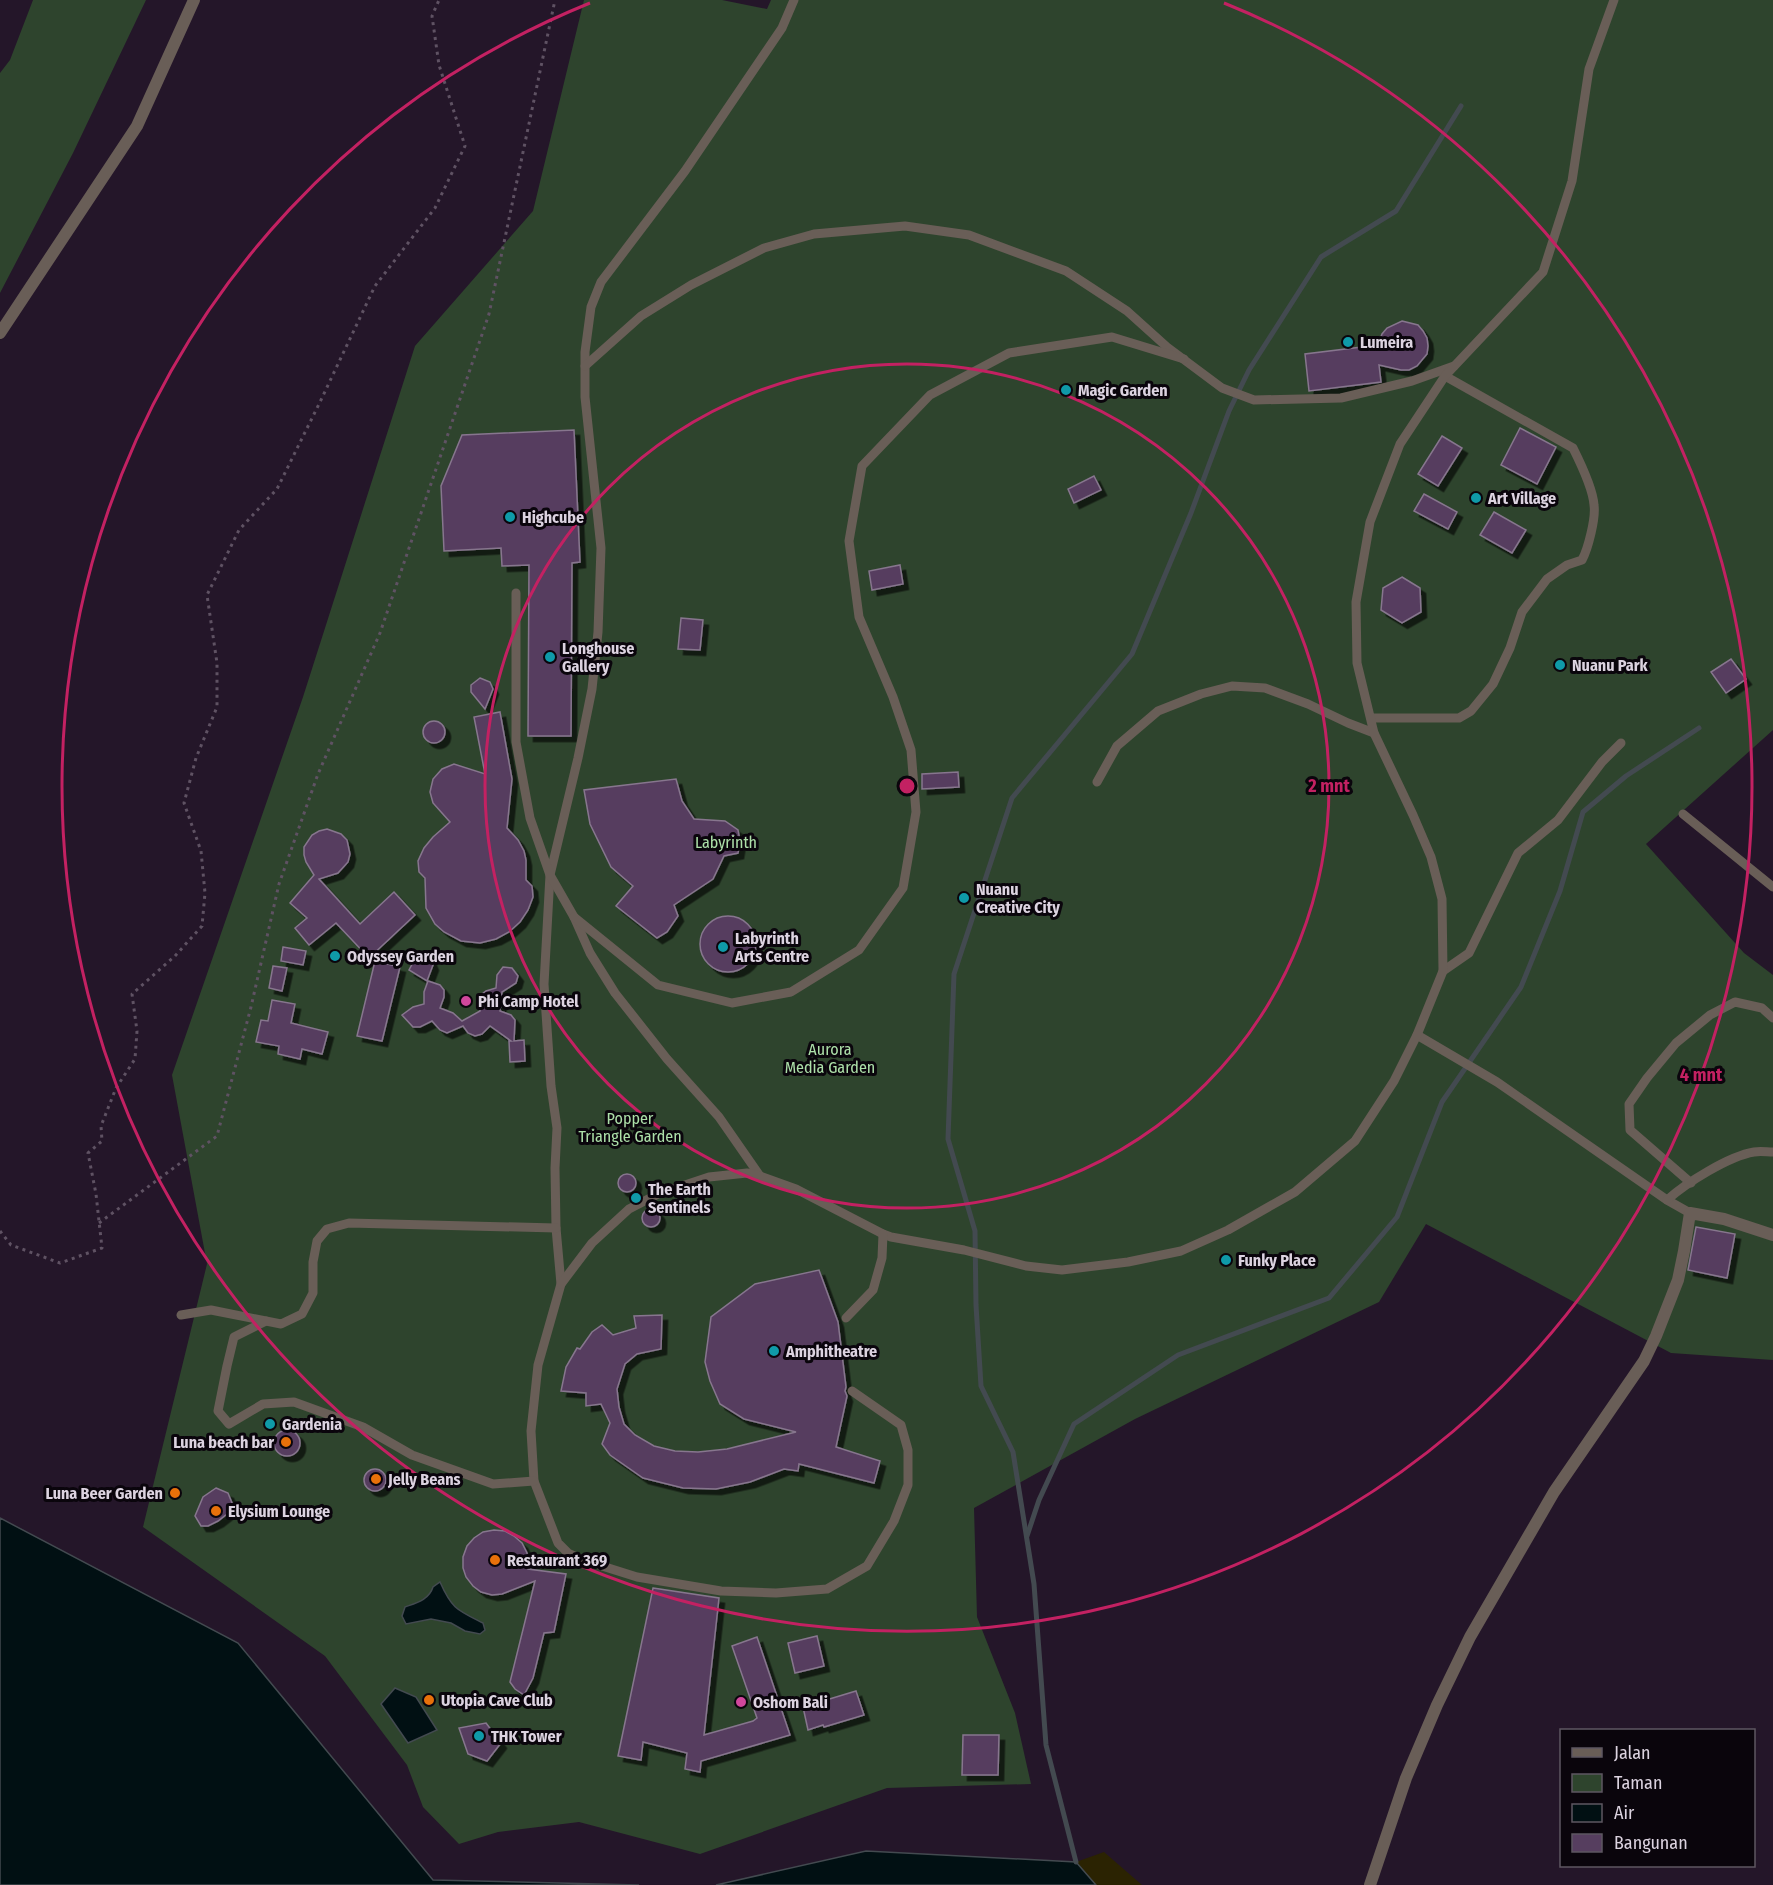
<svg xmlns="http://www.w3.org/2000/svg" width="1773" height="1885" viewBox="0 0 1773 1885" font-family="'Fira Sans Condensed',sans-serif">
  <defs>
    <filter id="shadow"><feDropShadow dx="5.5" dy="5.5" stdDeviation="0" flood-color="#0009"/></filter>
  </defs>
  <rect width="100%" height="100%" fill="#241629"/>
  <g fill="#2e442d">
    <polygon points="33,0 146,0 73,153 0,293 0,73 10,60"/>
    <polygon points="584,0 722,0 767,9 771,0 1773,0 1773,730 1646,844 1744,953 1773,975 1773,1360 1671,1353 1426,1224 1379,1302 1135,1419 974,1508 977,1617 1015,1713 1031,1784 887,1788 700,1854 579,1822 498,1832 459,1844 423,1807 407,1765 325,1656 143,1527 207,1264 172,1075 303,697 415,346 533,211"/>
  </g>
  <polygon fill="#2b2302" points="1104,1852 1142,1885 1096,1885 1076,1862"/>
  <g fill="#011013" stroke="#434a50" stroke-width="1.5">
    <polygon points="0,1518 238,1643 433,1880 639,1885 0,1885"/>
    <path d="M440 1582C452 1609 457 1610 483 1623L485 1630 480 1634 465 1631 451 1623 431 1619 406 1624 402 1616 405 1607C416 1603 429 1600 433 1587Z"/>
    <polygon points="395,1688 416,1697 437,1730 408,1743 381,1704"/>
    <polygon points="866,1851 1076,1862 1096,1885 716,1885"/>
  </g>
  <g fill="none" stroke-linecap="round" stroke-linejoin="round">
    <g stroke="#434a50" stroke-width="5">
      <polyline points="1027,1536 1039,1500 1074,1424 1178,1355 1329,1298 1397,1217 1442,1102 1521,987 1560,891 1583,812 1626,776 1699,728"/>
      <polyline points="1076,1862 1046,1745 1034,1584 1013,1452 981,1386 976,1305 975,1231 948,1139 954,974 1012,798 1132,654 1191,513 1229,411 1249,370 1321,257 1396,211 1461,106"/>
    </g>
  </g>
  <g fill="#563e5f" stroke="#87768e" stroke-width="1.5" filter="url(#shadow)">
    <polygon points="1402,321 1418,325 1423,331 1427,338 1428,346 1427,354 1417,366 1409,370 1401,370 1379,365 1381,382 1309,391 1305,354 1378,345 1382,334 1387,328"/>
    <polygon points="1520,428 1556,447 1537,484 1501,465"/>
    <polygon points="574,430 580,562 572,563 571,736 528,736 529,565 502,566 501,548 444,551 441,486 462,435"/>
    <polygon points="1442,436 1462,448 1438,486 1418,474"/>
    <polygon points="1094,476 1101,490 1074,503 1068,489"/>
    <polygon points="1424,494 1457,512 1448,529 1414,511"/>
    <polygon points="1494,512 1526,530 1512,553 1480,535"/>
    <polygon points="900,565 903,584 872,590 869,571"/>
    <polygon points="1402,577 1420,588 1421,612 1402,623 1381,610 1383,588"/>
    <polygon points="681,618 703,620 700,650 678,649"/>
    <polygon points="1731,659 1746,679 1726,693 1711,672"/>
    <polygon points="480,678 490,682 493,689 485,709 471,692 471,685"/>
    <polygon points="500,712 512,779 507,828 518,840 524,851 526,860 526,880 532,886 533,897 528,910 520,922 509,932 496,939 480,943 461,941 444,932 435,924 426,908 425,878 419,872 418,861 424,848 433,837 450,822 433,803 430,792 433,779 442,769 454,764 485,774 474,717"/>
    <circle cx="434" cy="732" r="11"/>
    <polygon points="958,772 959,787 922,789 922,774"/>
    <polygon points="676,779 682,801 694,819 725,821 738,830 740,841 738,853 724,856 713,879 674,905 678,916 667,932 657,938 616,906 633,886 611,867 590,824 584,790"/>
    <polygon points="327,829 341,834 347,840 350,854 348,862 338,873 319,879 360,924 394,892 415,915 369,958 336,923 309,945 295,928 307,918 290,903 314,875 306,862 304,855 304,847 312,835 319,831"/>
    <circle cx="728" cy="944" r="28"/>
    <polygon points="283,947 306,951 303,965 281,961"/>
    <polygon points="422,955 430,958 433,965 427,981 409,970 416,957"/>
    <polygon points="375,961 400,967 382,1041 357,1036"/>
    <polygon points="273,966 287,968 282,991 269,988"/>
    <polygon points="503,967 512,968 518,976 516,983 502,992 500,1011 511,1015 515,1020 514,1041 524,1040 525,1061 510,1062 509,1041 511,1041 490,1026 482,1034 475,1036 468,1033 463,1026 447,1033 440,1030 432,1021 420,1027 413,1027 402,1015 413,1007 424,1004 424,992 428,981 440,985 444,990 444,997 440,1008 453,1013 462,1021 480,1011 481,995 486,991 496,988 497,975"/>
    <polygon points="272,1000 295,1004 291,1023 328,1032 322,1054 302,1049 300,1059 278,1054 279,1046 256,1042 261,1020 268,1021"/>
    <circle cx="627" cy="1183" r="9"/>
    <circle cx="651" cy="1218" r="9"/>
    <polygon points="1696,1227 1735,1234 1727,1278 1688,1270"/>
    <polygon points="819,1270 838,1322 846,1387 845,1391 847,1396 836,1447 880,1461 874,1483 799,1464 798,1471 784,1469 750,1482 716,1489 683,1488 643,1478 610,1455 602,1444 610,1423 601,1404 586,1406 586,1393 561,1391 566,1367 577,1348 580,1349 592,1332 602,1325 613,1335 636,1328 634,1316 662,1315 661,1349 637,1354 625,1364 617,1389 619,1407 624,1424 635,1435 654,1446 675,1451 698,1452 727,1449 796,1432 744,1419 720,1404 710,1381 705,1362 711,1317 755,1284"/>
    <circle cx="287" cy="1443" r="13"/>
    <circle cx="375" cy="1480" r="11"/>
    <polygon points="216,1488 228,1493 232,1503 227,1514 218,1521 208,1526 201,1526 195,1516 203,1497"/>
    <polygon points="494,1530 505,1531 514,1536 522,1543 527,1553 528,1569 566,1574 554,1632 544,1633 533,1678 524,1695 515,1689 510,1682 535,1581 502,1594 492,1595 481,1592 473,1586 466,1577 463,1568 463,1557 467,1546 474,1538 483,1532"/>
    <polygon points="653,1588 719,1598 704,1735 753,1721 757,1718 732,1646 757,1637 790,1735 701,1761 700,1772 685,1769 687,1753 643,1742 641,1760 618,1756"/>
    <polygon points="817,1636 824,1666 795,1673 788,1643"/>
    <polygon points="856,1691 864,1715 824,1727 823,1725 808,1730 803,1707"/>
    <polygon points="486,1723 501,1743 487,1761 468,1754 459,1728"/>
    <polygon points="963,1735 999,1735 998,1775 962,1775"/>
  </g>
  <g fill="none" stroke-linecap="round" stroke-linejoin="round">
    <g stroke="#5f5263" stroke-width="3" stroke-dasharray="3 4.5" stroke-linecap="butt">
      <polyline points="99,1223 217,1136 251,1007 279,884 318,774 380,633 489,314 555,0"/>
      <polyline points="0,1231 11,1245 60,1263 102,1248 96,1194 88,1153 102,1141 101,1126 116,1088 135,1059 137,1031 132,994 175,956 202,926 205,893 201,851 184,803 196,758 217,707 217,663 207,595 239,530 277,489 320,402 375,286 435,208 465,146 439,65 432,16 439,0"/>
    </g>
    <g stroke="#695e57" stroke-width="9">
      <polyline points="794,0 782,28 685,171 601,282 591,307 585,352 585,397 601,548 598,632 592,689 578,758 550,875 544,984 551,1086 557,1128 555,1168 556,1228 561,1284 538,1365 531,1431 534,1481 558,1543 568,1553 583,1560 637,1577 721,1591 776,1593 827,1589 867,1566 894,1521 908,1485 908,1450 901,1425 852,1391"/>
      <polyline points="585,366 641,316 691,285 764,248 814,234 905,226 969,235 1066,271 1127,311 1167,347 1222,388 1254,400 1341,398 1412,381 1454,366"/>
      <polyline points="516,593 516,742 530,818 550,875 574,917 590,953 615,993 667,1059 719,1117 760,1176"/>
      <path d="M1371 718H1459L1471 711 1493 684 1510 648 1522 612 1547 579 1567 565 1582 560C1588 549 1596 518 1594 505 1593 490 1580 462 1573 448L1445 376"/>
      <polyline points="1097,782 1117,746 1158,711 1201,694 1232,686 1265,688 1308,704 1348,723 1374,733"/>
      <polyline points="1683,814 1773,887"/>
      <polyline points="574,917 658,985 732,1003 791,992 859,950 903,888 916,812 911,750 893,697 859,617 849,541 862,466 930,395 1009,353 1112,337 1184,359"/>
      <polyline points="1443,971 1469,953 1518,853 1558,820 1602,762 1621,743"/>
      <polyline points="1417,1035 1497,1082 1667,1200 1690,1213"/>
      <polyline points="1691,1183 1630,1130 1629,1104 1647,1078 1676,1043 1710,1015 1735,1002 1762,1008 1773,1018"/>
      <path d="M1667 1200C1686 1183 1729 1156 1754 1152 1760 1151 1767 1152 1773 1152"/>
      <polyline points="561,1284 592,1243 629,1209 658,1194 709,1177 747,1173 760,1176 796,1189 883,1234 891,1237 964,1250 1026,1266 1062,1270 1128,1262 1181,1251 1228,1230 1295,1192 1355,1141 1394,1081 1417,1035 1443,971 1442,899 1431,857 1413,815 1374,733 1357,663 1356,602 1370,522 1400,444 1445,376 1543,272 1572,181 1589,69 1614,0"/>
      <polyline points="181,1315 211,1310 281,1324 302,1314 313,1293 313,1262 317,1241 327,1229 349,1223 556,1228"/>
      <polyline points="846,1318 873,1290 882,1258 883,1234"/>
      <polyline points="266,1321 234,1337 227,1366 218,1411 229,1424 263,1404 294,1402 363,1427 412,1455 493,1484 534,1481"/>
    </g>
    <g stroke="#695e57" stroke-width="12">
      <polyline points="0,333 137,126 194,0"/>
      <polyline points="1370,1885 1406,1778 1437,1705 1470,1637 1554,1492 1644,1361 1656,1336 1678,1280 1684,1251 1690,1213 1724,1219 1773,1235"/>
    </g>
  </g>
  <g fill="none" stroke="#c32162" stroke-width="3">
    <circle cx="907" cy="786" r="422"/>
    <path d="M1224 3A845 845 0 1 1 590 3"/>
  </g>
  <g fill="#0f9aa8" stroke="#0a050c" stroke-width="2">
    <circle cx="1348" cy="342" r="6"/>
    <circle cx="1066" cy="390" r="6"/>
    <circle cx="1476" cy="498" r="6"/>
    <circle cx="510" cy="517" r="6"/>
    <circle cx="550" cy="657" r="6"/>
    <circle cx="1560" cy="665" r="6"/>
    <circle cx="964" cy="898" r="6"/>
    <circle cx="723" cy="947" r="6"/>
    <circle cx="335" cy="956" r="6"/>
    <circle cx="636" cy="1198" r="6"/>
    <circle cx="1226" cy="1260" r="6"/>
    <circle cx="774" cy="1351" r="6"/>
    <circle cx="270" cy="1424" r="6"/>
    <circle cx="479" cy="1736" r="6"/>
  </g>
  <g fill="#d1479c" stroke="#0a050c" stroke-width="2">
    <circle cx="466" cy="1001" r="6"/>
    <circle cx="741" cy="1702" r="6"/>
  </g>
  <g fill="#e8710a" stroke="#0a050c" stroke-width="2">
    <circle cx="286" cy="1442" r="6"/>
    <circle cx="376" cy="1479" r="6"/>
    <circle cx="175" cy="1493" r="6"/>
    <circle cx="216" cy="1511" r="6"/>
    <circle cx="495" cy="1560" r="6"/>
    <circle cx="429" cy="1700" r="6"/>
  </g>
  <g text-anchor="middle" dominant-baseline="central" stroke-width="6" stroke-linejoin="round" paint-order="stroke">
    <g font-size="16" font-weight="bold" fill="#dcd3e0" stroke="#0a050c" text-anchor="start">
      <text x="1360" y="342">Lumeira</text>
      <text x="1078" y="390">Magic Garden</text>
      <text x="1488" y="498">Art Village</text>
      <text x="522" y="517">Highcube</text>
      <text x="562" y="648">Longhouse<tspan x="562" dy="18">Gallery</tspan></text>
      <text x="1572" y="665">Nuanu Park</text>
      <text x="976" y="889">Nuanu<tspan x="976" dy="18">Creative City</tspan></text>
      <text x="735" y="938">Labyrinth<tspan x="735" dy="18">Arts Centre</tspan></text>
      <text x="347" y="956">Odyssey Garden</text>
      <text x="478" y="1001">Phi Camp Hotel</text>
      <text x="648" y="1189">The Earth<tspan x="648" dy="18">Sentinels</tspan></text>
      <text x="1238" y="1260">Funky Place</text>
      <text x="786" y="1351">Amphitheatre</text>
      <text x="282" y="1424">Gardenia</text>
      <text x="274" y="1442" text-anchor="end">Luna beach bar</text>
      <text x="388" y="1479">Jelly Beans</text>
      <text x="163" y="1493" text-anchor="end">Luna Beer Garden</text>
      <text x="228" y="1511">Elysium Lounge</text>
      <text x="507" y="1560">Restaurant 369</text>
      <text x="441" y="1700">Utopia Cave Club</text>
      <text x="753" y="1702">Oshom Bali</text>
      <text x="491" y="1736">THK Tower</text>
    </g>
    <g font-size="16" fill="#ade0a9" stroke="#0a050c">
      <text x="726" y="842">Labyrinth</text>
      <text x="830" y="1049">Aurora<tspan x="830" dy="18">Media Garden</tspan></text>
      <text x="630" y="1118">Popper<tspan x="630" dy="18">Triangle Garden</tspan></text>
    </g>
  </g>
  <circle cx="907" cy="786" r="9" fill="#c32162" stroke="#0a050c" stroke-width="3"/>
  <g font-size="18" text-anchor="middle" font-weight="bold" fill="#c32162" stroke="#0a050c" stroke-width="6" stroke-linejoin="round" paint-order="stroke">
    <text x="1329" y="792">2 mnt</text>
    <text x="1701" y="1081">4 mnt</text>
  </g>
  <rect x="1560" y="1729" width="195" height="138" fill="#0a050c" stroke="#5e5761" stroke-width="1.5"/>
  <rect x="1572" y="1748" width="30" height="9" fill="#695e57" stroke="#5e5761" stroke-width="1.5"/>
  <text x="1614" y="1759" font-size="18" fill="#dcd3e0">Jalan</text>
  <rect x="1572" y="1774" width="30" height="18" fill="#2e442d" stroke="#5e5761" stroke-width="1.5"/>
  <text x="1614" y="1789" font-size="18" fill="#dcd3e0">Taman</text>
  <rect x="1572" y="1804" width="30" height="18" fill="#011013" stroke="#5e5761" stroke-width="1.5"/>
  <text x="1614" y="1819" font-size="18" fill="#dcd3e0">Air</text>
  <rect x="1572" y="1834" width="30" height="18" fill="#563e5f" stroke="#5e5761" stroke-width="1.5"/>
  <text x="1614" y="1849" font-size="18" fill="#dcd3e0">Bangunan</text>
</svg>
